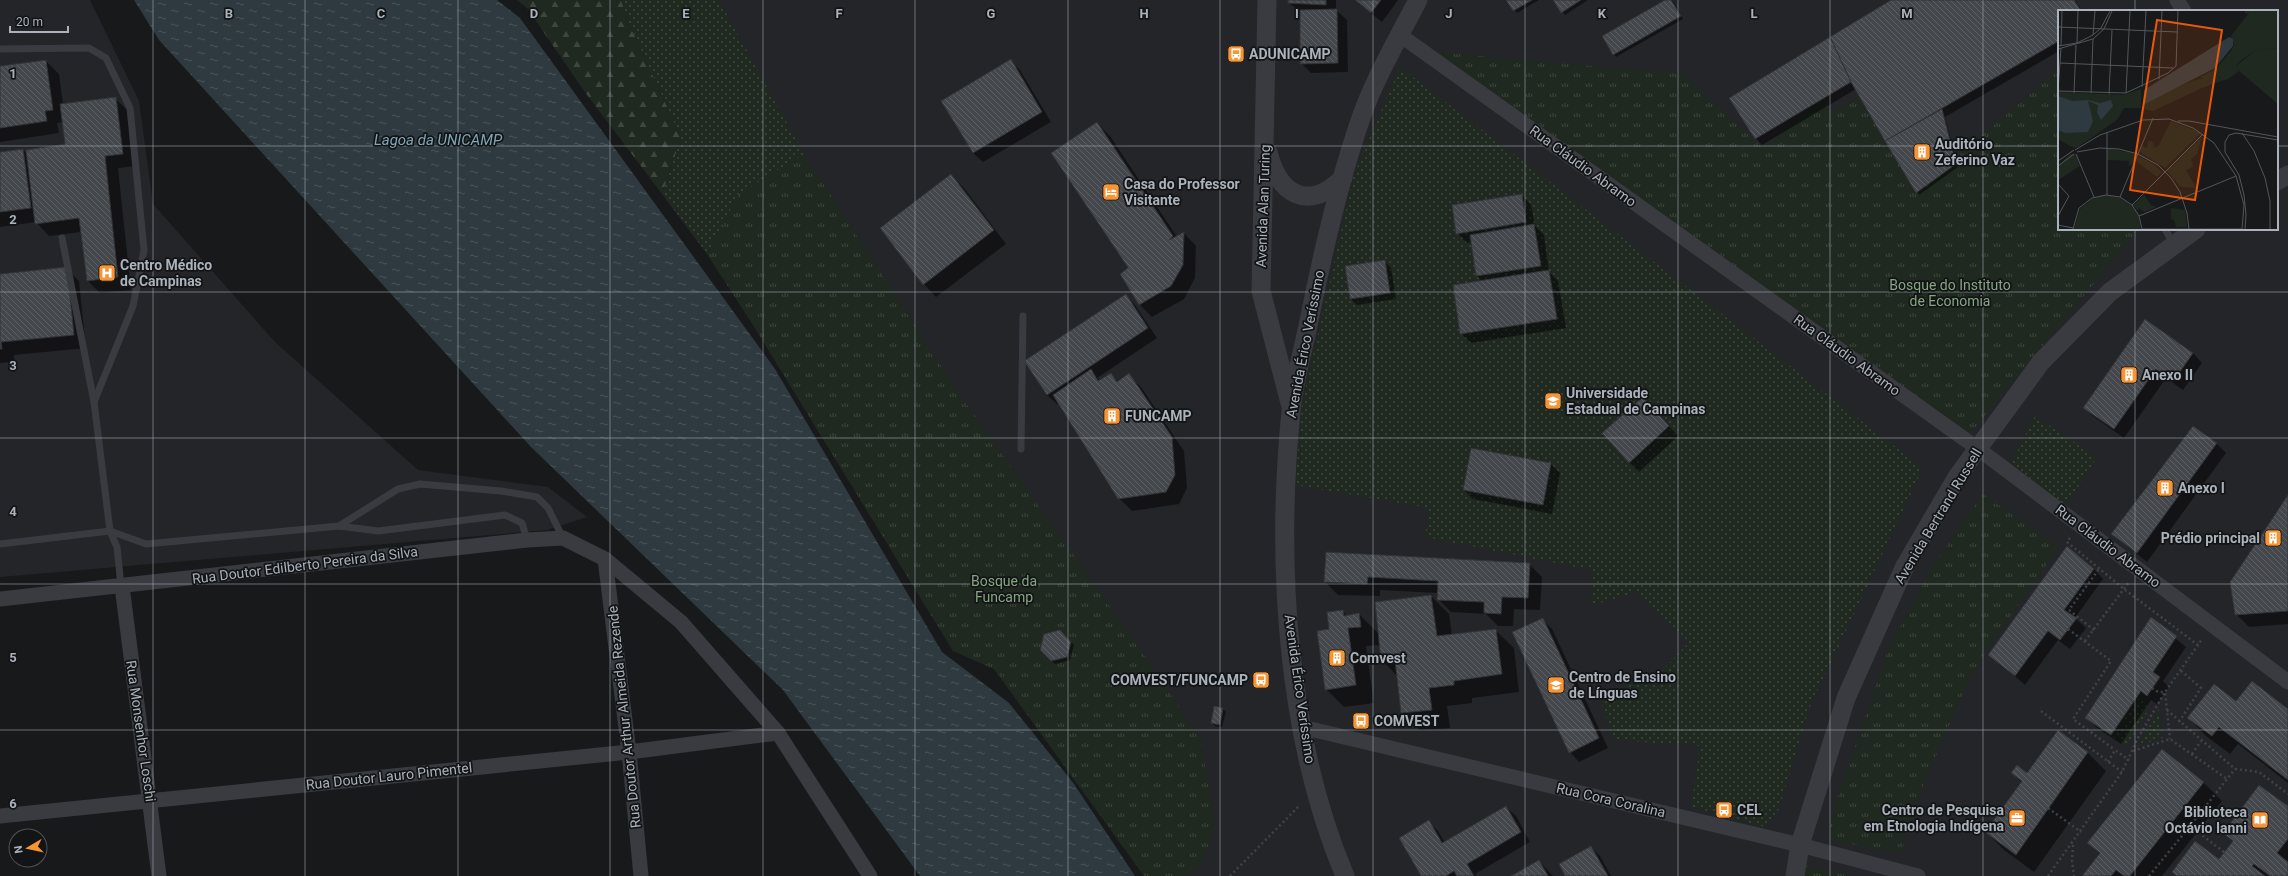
<svg xmlns="http://www.w3.org/2000/svg" width="2288" height="876" viewBox="0 0 2288 876" font-family="Roboto,sans-serif">
  <defs>
    <pattern id="grass-dots" width="8" height="8" patternUnits="userSpaceOnUse"><rect width="8" height="8" fill="#202920"/><path d="M2 2h.1M6 6h.1" fill="none" stroke="#3e463e" stroke-width="1.8" stroke-linecap="round"/></pattern>
    <pattern id="forest-firs" width="22" height="20" patternUnits="userSpaceOnUse"><rect width="22" height="20" fill="#202920"/><path d="M5 1l3.5 6h-7zM16 11l3.5 6h-7z" fill="#3e463e"/></pattern>
    <pattern id="park-tufts" width="24" height="20" patternUnits="userSpaceOnUse"><rect width="24" height="20" fill="#202920"/><path d="M3 7l-1-3M5 7V3M7 7l1-3M15 17l-1-3M17 17v-4M19 17l1-3" fill="none" stroke="#3e463e"/></pattern>
    <pattern id="water-ripples" width="26" height="14" patternUnits="userSpaceOnUse"><rect width="26" height="14" fill="#2e3a3f"/><path d="M2 4q2-2 4 0t4 0M15 11q2-2 4 0t4 0" fill="none" stroke="#4a5459"/></pattern>
    <pattern id="building-back-hatch" width="6" height="6" patternUnits="userSpaceOnUse"><rect width="6" height="6" fill="#44474b"/><path d="M-1 5l2 2M0 0l6 6M5-1l2 2" fill="none" stroke="#5c5f63"/></pattern>
  </defs>
  <rect width="100%" height="100%" fill="#18191b"/>
  <g fill="#242528" fill-rule="evenodd">
    <polygon points="0,0 90,0 139,101 153,204 275,342 418,470 548,487 587,517 547,530 0,577"/>
    <path d="M719 0H2288V876H1160L926 572 710 230 790 130ZM2059 11H2277V229H2059Z"/>
  </g>
  <g fill="url(#grass-dots)">
    <polygon points="621,0 719,0 804,154 739,194 707,254 662,194 681,138 628,21"/>
    <polygon points="1400,67 1923,468 1809,709 1779,809 1765,827 1691,807 1700,746 1614,740 1600,698 1662,671 1689,642 1636,592 1591,606 1591,570 1425,537 1429,508 1295,485 1302,404 1354,174"/>
    <polygon points="2035,416 2097,457 2066,506 2011,464"/>
    <polygon points="2141,694 2144,698 2148,711 2127,747 2113,737"/>
    <polygon points="2159,709 2163,738 2137,746"/>
  </g>
  <polygon fill="url(#forest-firs)" points="517,0 621,0 628,21 681,138 662,194 587,95 527,8"/>
  <g fill="url(#park-tufts)">
    <polygon points="1435,52 1682,74 1763,148 1821,100 1833,112 1859,96 1916,192 2059,69 2059,229 2139,229 1968,436"/>
    <polygon points="804,154 958,392 1133,639 1201,739 1215,827 1200,868 1184,876 1144,876 994,669 953,651 753,325 707,254 739,194"/>
    <polygon points="1983,494 2059,547 1985,653 1968,682 1914,807 1901,854 1827,839 1836,803 1888,650 1934,564"/>
    <polygon points="1797,864 1851,876 1795,876"/>
  </g>
  <polygon fill="url(#water-ripples)" points="134,0 497,0 520,18 775,369 942,652 1009,703 1074,784 1135,876 920,876 783,690 531,447 159,40"/>
  <g fill="#0007">
    <polygon points="1289,0 1336,0 1336,10 1347,20 1348,72 1311,73 1301,63 1301,12 1289,3"/>
    <polygon points="1354,0 1398,0 1382,22"/>
    <polygon points="1508,0 1539,0 1517,13"/>
    <polygon points="1554,0 1588,0 1565,15"/>
    <polygon points="1667,0 1673,1 1683,19 1616,57 1614,54"/>
    <polygon points="1893,0 2075,0 2082,11 2059,11 2059,51 1945,117 1958,167 1919,195 1856,89 1762,145 1756,138"/>
    <polygon points="46,61 59,74 63,104 115,98 128,111 135,166 118,168 131,290 100,293 88,281 81,232 49,236 36,222 0,227 0,153 23,150 28,155 66,145 64,122 57,123 59,133 0,142 0,67"/>
    <polygon points="1011,61 1020,70 1051,122 983,162 973,153"/>
    <polygon points="1097,123 1110,136 1177,237 1184,233 1196,246 1195,278 1184,299 1152,317 1140,305"/>
    <polygon points="951,175 964,188 1006,244 936,297 924,284"/>
    <polygon points="1522,195 1531,205 1535,226 1544,235 1549,272 1558,281 1566,328 1471,343 1461,333 1482,281 1477,276 1472,242 1467,243 1457,233"/>
    <polygon points="1385,262 1391,268 1396,299 1357,305 1351,299"/>
    <polygon points="66,268 79,281 86,348 14,355 14,362 0,363 0,275"/>
    <polygon points="1126,295 1135,305 1157,338 1097,378 1101,381 1111,374 1118,382 1128,375 1141,387 1184,451 1187,488 1179,504 1132,511 1119,498 1059,403 1057,404 1047,395"/>
    <polygon points="2146,320 2193,353 2202,363 2183,390 2166,378 2124,438 2094,417 2084,408"/>
    <polygon points="1652,408 1678,436 1639,472 1629,462"/>
    <polygon points="2193,427 2217,444 2226,453 2147,562 2112,534"/>
    <polygon points="1550,463 1560,473 1552,514 1473,499 1464,490"/>
    <polygon points="2288,496 2288,624 2249,627 2236,614"/>
    <polygon points="1327,553 1529,564 1542,577 1540,610 1514,609 1513,626 1498,626 1486,614 1451,612 1438,599 1439,593 1380,590 1380,596 1338,595 1325,582"/>
    <polygon points="2094,569 2103,579 2075,618 2086,628 2070,649 2058,640 2025,685 1989,654"/>
    <polygon points="1431,596 1449,614 1452,635 1495,630 1514,648 1519,692 1472,698 1472,703 1447,706 1450,728 1420,730 1402,712 1398,677 1382,660 1380,645 1366,646 1374,703 1344,707 1326,689 1330,630 1343,611 1347,616 1359,614 1379,634"/>
    <polygon points="1542,619 1552,629 1608,748 1579,762 1570,752"/>
    <polygon points="2152,619 2186,647 2163,681 2169,687 2157,704 2151,700 2121,744 2096,727 2086,717"/>
    <polygon points="1060,631 1074,645 1070,660 1055,664 1041,650"/>
    <polygon points="2237,703 2288,710 2288,783 2238,744 2230,754 2206,736 2188,718"/>
    <polygon points="1223,709 1226,712 1222,727 1215,726 1212,723"/>
    <polygon points="2058,731 2088,753 2106,771 2034,872 2004,850 1986,832 2022,782 2012,773 2027,774"/>
    <polygon points="2162,750 2204,783 2222,801 2162,876 2083,876 2100,854 2089,843"/>
    <polygon points="1506,807 1516,816 1530,842 1475,874 1477,876 1423,876 1429,822 1438,831 1445,843"/>
    <polygon points="2288,808 2288,876 2177,876 2219,861 2233,842 2224,833"/>
    <polygon points="1591,847 1600,856 1611,876 1567,876"/>
    <polygon points="1539,861 1553,876 1513,876"/>
  </g>
  <g fill="url(#building-back-hatch)" stroke="#323337">
    <polygon points="1288,0 1326,0 1326,5 1288,3"/>
    <polygon points="1355,0 1381,0 1371,13"/>
    <polygon points="1506,0 1532,0 1513,11"/>
    <polygon points="1553,0 1581,0 1561,13"/>
    <polygon points="1665,0 1671,0 1681,16 1613,55 1602,36"/>
    <polygon points="1891,0 2074,0 2081,11 2059,11 2059,41 1885,141 1851,82 1830,37"/>
    <polygon points="1337,9 1338,63 1300,64 1300,10"/>
    <polygon points="1830,37 1851,82 1755,139 1729,98"/>
    <polygon points="1011,59 1042,112 973,153 941,101"/>
    <polygon points="46,60 53,110 45,111 47,121 0,128 0,66"/>
    <polygon points="116,97 123,154 105,156 118,277 87,281 79,218 35,224 26,150 65,144 60,104"/>
    <polygon points="1942,109 1956,164 1916,193 1885,141"/>
    <polygon points="1097,122 1173,236 1169,240 1184,232 1183,265 1171,286 1139,305 1120,274 1128,268 1127,266 1051,153"/>
    <polygon points="23,149 31,208 0,212 0,152"/>
    <polygon points="951,174 994,230 923,285 880,228"/>
    <polygon points="1522,194 1526,222 1456,234 1452,205"/>
    <polygon points="1534,224 1541,266 1476,276 1470,235"/>
    <polygon points="1385,260 1390,293 1350,299 1345,266"/>
    <polygon points="67,267 74,335 1,342 2,349 0,349 0,274"/>
    <polygon points="1549,270 1557,319 1460,334 1453,285"/>
    <polygon points="1126,294 1148,328 1047,395 1024,361"/>
    <polygon points="2145,319 2193,353 2173,382 2156,369 2114,429 2083,408"/>
    <polygon points="1091,369 1098,381 1111,373 1117,382 1129,373 1172,437 1175,475 1166,492 1118,499 1053,395"/>
    <polygon points="1643,397 1669,426 1629,463 1602,433"/>
    <polygon points="2193,426 2217,443 2137,553 2111,534"/>
    <polygon points="1471,448 1551,463 1543,505 1463,490"/>
    <polygon points="2288,495 2288,611 2235,615 2230,582"/>
    <polygon points="2067,546 2094,569 2064,610 2077,618 2060,640 2048,631 2015,676 1988,655"/>
    <polygon points="1326,552 1530,563 1528,598 1502,597 1501,614 1484,613 1484,602 1437,600 1438,581 1368,577 1367,584 1324,582"/>
    <polygon points="1431,595 1437,636 1496,629 1502,674 1454,681 1454,685 1429,688 1432,710 1401,713 1395,660 1381,661 1375,602"/>
    <polygon points="1343,610 1344,616 1359,613 1361,627 1348,628 1356,685 1325,690 1317,631 1329,629 1327,612"/>
    <polygon points="2151,617 2177,636 2153,672 2160,677 2147,696 2141,691 2111,735 2085,718"/>
    <polygon points="1543,618 1599,738 1569,753 1512,632"/>
    <polygon points="1060,630 1071,642 1067,657 1051,661 1040,650 1044,634"/>
    <polygon points="2252,681 2288,709 2288,780 2219,727 2212,736 2187,718 2214,684 2236,701"/>
    <polygon points="1214,706 1223,708 1220,725 1211,723"/>
    <polygon points="2058,730 2088,752 2016,855 1985,832 2022,781 2011,773 2017,765 2027,773"/>
    <polygon points="2162,749 2204,782 2130,876 2124,876 2116,870 2111,876 2082,876 2100,853 2087,843"/>
    <polygon points="2259,785 2288,806 2288,839 2277,853 2288,862 2288,876 2270,876 2254,864 2252,866 2265,876 2177,876 2172,872 2195,841 2219,859 2233,841 2223,833"/>
    <polygon points="1506,806 1521,832 1467,864 1474,876 1457,876 1454,871 1446,876 1421,876 1399,838 1429,820 1442,843"/>
    <polygon points="1591,846 1608,876 1565,876 1559,864"/>
    <polygon points="1539,860 1548,876 1511,876"/>
  </g>
  <g fill="none" stroke-linecap="round" stroke-linejoin="round">
    <g stroke="#3f4347" stroke-width="2.5" stroke-dasharray="2 3" stroke-linecap="butt">
      <polyline points="2070,538 2067,542 2124,589 2198,645 2202,639"/>
      <polyline points="2068,629 2111,661 2073,719 2115,750"/>
      <polyline points="2094,630 2069,610 2099,569"/>
      <polyline points="2085,641 2129,582"/>
      <polyline points="2152,688 2158,692 2165,692 2198,645"/>
      <polyline points="2167,710 2235,769 2259,772 2288,794"/>
      <polyline points="2041,711 2122,772"/>
      <polyline points="2179,722 2201,688 2180,670"/>
      <polyline points="2133,751 2170,739 2227,779"/>
      <polyline points="2192,754 2201,741"/>
      <polyline points="2108,762 2115,750 2129,760"/>
      <polyline points="2048,808 2081,832"/>
      <polyline points="2073,845 2072,861 2074,876"/>
      <polyline points="2224,852 2190,826 2235,769"/>
      <polyline points="1230,876 1300,805"/>
      <polyline points="2048,876 2122,772 2138,738 2165,692 2170,739"/>
      <polyline points="2149,876 2190,826"/>
    </g>
    <g stroke="#393b40" stroke-width="7">
      <polyline points="0,49 89,48 106,58 130,108 144,250 133,306 94,402"/>
      <polyline points="2165,229 2174,245"/>
      <polyline points="62,238 94,402 110,531 117,547 121,586"/>
      <polyline points="1021,449 1023,316"/>
      <polyline points="339,526 398,489 420,484 501,491 537,497 548,508 563,538"/>
      <polyline points="0,544 110,531 146,544 339,526 378,531 505,515 522,523 527,540"/>
    </g>
    <g stroke="#393b40" stroke-width="15">
      <polyline points="2177,0 2184,11"/>
      <polyline points="1400,35 1977,448 2288,682"/>
      <polyline points="605,559 629,752 641,876"/>
      <polyline points="122,586 159,876"/>
      <polyline points="0,599 527,540 563,538 605,559 681,622 778,733 870,876"/>
      <polyline points="1302,727 1800,845 1918,876"/>
      <polyline points="0,816 629,752 778,733"/>
    </g>
    <g stroke="#393b40" stroke-width="19">
      <polyline points="1267,0 1261,291 1290,403"/>
      <path d="M1268 152C1279 195 1308 212 1343 178"/>
      <polyline points="2277,181 2288,175"/>
      <path d="M1345 876C1286 737 1276 560 1291 411 1294 382 1302 354 1308 326 1322 255 1338 183 1362 115 1375 78 1400 35 1418 0"/>
      <polyline points="1795,876 1800,845 1846,698 1905,566 1957,477 2041,362 2110,292 2196,229"/>
    </g>
  </g>
  <path fill="none" stroke="#aab2bb" stroke-width="1" stroke-opacity="0.55" d="M153 0V876M305 0V876M458 0V876M610 0V876M763 0V876M915 0V876M1068 0V876M1220 0V876M1373 0V876M1525 0V876M1678 0V876M1830 0V876M1983 0V876M2135 0V11M0 146H2059M2277 146H2288M2135 229V876M0 292H2288M0 438H2288M0 584H2288M0 730H2288"/>
  <defs>
    <symbol id="bus-square" viewBox="-11 -11 22 22"><rect x="-9" y="-9" width="18" height="18" rx="4" fill="#f79434" stroke="#131416"/><path d="M-5-6H5V4H4V6H2V4H-2V6H-4V4H-5ZM-3.5-4V0h7V-4ZM-3.5 1.2v1.5H-2V1.2ZM2 1.2v1.5H3.5V1.2Z" fill="#fff"/></symbol>
    <symbol id="building-square" viewBox="-11 -11 22 22"><rect x="-9" y="-9" width="18" height="18" rx="4" fill="#f79434" stroke="#131416"/><path d="M-4-6H4V6H1V3H-1V6H-4ZM-2.5-4.3h1.7v1.8h-1.7ZM.8-4.3h1.7v1.8H.8ZM-2.5-1h1.7V.8h-1.7ZM.8-1h1.7V.8H.8Z" fill="#fff"/></symbol>
    <symbol id="hotel-square" viewBox="-11 -11 22 22"><rect x="-9" y="-9" width="18" height="18" rx="4" fill="#f79434" stroke="#131416"/><path d="M-6-4.5h1.5V1H6V5H4.5V3h-9V5H-6ZM-4 0a1.8 1.8 0 1 1 3.6 0ZM.5 0V-2.5h3Q6-2.5 6 0Z" fill="#fff"/></symbol>
    <symbol id="hospital-square" viewBox="-11 -11 22 22"><rect x="-9" y="-9" width="18" height="18" rx="4" fill="#f79434" stroke="#131416"/><path d="M-5-5h3v3.5h4V-5h3V5h-3V1.5h-4V5h-3Z" fill="#fff"/></symbol>
    <symbol id="university-square" viewBox="-11 -11 22 22"><rect x="-9" y="-9" width="18" height="18" rx="4" fill="#f79434" stroke="#131416"/><path d="M0-5L7-2L0 1L-7-2ZM-4 1L0 2.5L4 1V4Q0 6-4 4Z" fill="#fff"/></symbol>
    <symbol id="office-square" viewBox="-11 -11 22 22"><rect x="-9" y="-9" width="18" height="18" rx="4" fill="#f79434" stroke="#131416"/><path d="M-6-3h4V-5.5h4V-3h4V5H-6ZM-1-4.5V-3h2v-1.5ZM-6 0V1H6V0Z" fill="#fff"/></symbol>
    <symbol id="library-square" viewBox="-11 -11 22 22"><rect x="-9" y="-9" width="18" height="18" rx="4" fill="#f79434" stroke="#131416"/><path d="M-6-4Q-3-5.5-.7-3.5V5Q-3 3-6 4ZM6-4Q3-5.5 .7-3.5V5Q3 3 6 4Z" fill="#fff"/></symbol>
  </defs>
  <g fill-rule="evenodd">
    <use href="#bus-square" x="1226" y="44" width="20" height="20"/>
    <use href="#building-square" x="1912" y="142" width="20" height="20"/>
    <use href="#hotel-square" x="1101" y="182" width="20" height="20"/>
    <use href="#hospital-square" x="97" y="263" width="20" height="20"/>
    <use href="#building-square" x="2119" y="365" width="20" height="20"/>
    <use href="#university-square" x="1543" y="391" width="20" height="20"/>
    <use href="#building-square" x="1102" y="406" width="20" height="20"/>
    <use href="#building-square" x="2155" y="478" width="20" height="20"/>
    <use href="#building-square" x="2263" y="528" width="20" height="20"/>
    <use href="#building-square" x="1327" y="648" width="20" height="20"/>
    <use href="#bus-square" x="1251" y="670" width="20" height="20"/>
    <use href="#university-square" x="1546" y="675" width="20" height="20"/>
    <use href="#bus-square" x="1351" y="711" width="20" height="20"/>
    <use href="#bus-square" x="1714" y="800" width="20" height="20"/>
    <use href="#office-square" x="2007" y="808" width="20" height="20"/>
    <use href="#library-square" x="2250" y="810" width="20" height="20"/>
  </g>
  <g text-anchor="middle" dominant-baseline="central" stroke-width="3.5" stroke-linejoin="round" paint-order="stroke">
    <g font-size="14" font-weight="bold" fill="#aab2bb" stroke="#131416" text-anchor="start">
      <text x="1249" y="54">ADUNICAMP</text>
      <text x="1935" y="144">Auditório<tspan x="1935" dy="16">Zeferino Vaz</tspan></text>
      <text x="1124" y="184">Casa do Professor<tspan x="1124" dy="16">Visitante</tspan></text>
      <text x="120" y="265">Centro Médico<tspan x="120" dy="16">de Campinas</tspan></text>
      <text x="2142" y="375">Anexo II</text>
      <text x="1566" y="393">Universidade<tspan x="1566" dy="16">Estadual de Campinas</tspan></text>
      <text x="1125" y="416">FUNCAMP</text>
      <text x="2178" y="488">Anexo I</text>
      <text x="2260" y="538" text-anchor="end">Prédio principal</text>
      <text x="1350" y="658">Comvest</text>
      <text x="1569" y="677">Centro de Ensino<tspan x="1569" dy="16">de Línguas</tspan></text>
      <text x="1248" y="680" text-anchor="end">COMVEST/FUNCAMP</text>
      <text x="1374" y="721">COMVEST</text>
      <text x="1737" y="810">CEL</text>
      <text x="2004" y="810" text-anchor="end">Centro de Pesquisa<tspan x="2004" dy="16">em Etnologia Indígena</tspan></text>
      <text x="2247" y="812" text-anchor="end">Biblioteca<tspan x="2247" dy="16">Octávio Ianni</tspan></text>
    </g>
    <g font-size="14" fill="#aab2bb" stroke="#131416">
      <text transform="translate(1583 166) rotate(36)">Rua Cláudio Abramo</text>
      <text transform="translate(1263 206) rotate(-88)">Avenida Alan Turing</text>
      <text transform="translate(1305 344) rotate(-79)">Avenida Érico Veríssimo</text>
      <text transform="translate(1847 355) rotate(36)">Rua Cláudio Abramo</text>
      <text transform="translate(1938 516) rotate(-59)">Avenida Bertrand Russell</text>
      <text transform="translate(2108 546) rotate(37)">Rua Cláudio Abramo</text>
      <text transform="translate(305 565) rotate(-7)">Rua Doutor Edilberto Pereira da Silva</text>
      <text transform="translate(1300 689) rotate(82)">Avenida Érico Veríssimo</text>
      <text transform="translate(624 717) rotate(-96)">Rua Doutor Arthur Almeida Rezende</text>
      <text transform="translate(141 731) rotate(82)">Rua Monsenhor Loschi</text>
      <text transform="translate(389 776) rotate(-6)">Rua Doutor Lauro Pimentel</text>
      <text transform="translate(1611 800) rotate(13)">Rua Cora Coralina</text>
    </g>
    <g font-size="14" fill="#85a681" stroke="#131416">
      <text x="1950" y="285">Bosque do Instituto<tspan x="1950" dy="16">de Economia</tspan></text>
      <text x="1004" y="581">Bosque da<tspan x="1004" dy="16">Funcamp</tspan></text>
    </g>
    <g font-size="15" font-style="italic" fill="#81a6b6" stroke="#131416">
      <text x="438" y="140">Lagoa da UNICAMP</text>
    </g>
  </g>
  <g transform="translate(2058 10)">
    <rect width="220" height="220" fill="#18191b"/>
    <path d="M220 38V94L181 61 178 56 198 40ZM161 66 163 71 144 78 137 70ZM113 111 143 123 107 158 82 142 84 136 89 138 90 131H94L97 138 101 135ZM86 185 93 195 98 197 86 202 81 198 80 201 75 195ZM113 198 127 200 129 217H118L116 210 113 209Z" fill="#202920"/>
    <path d="M187 1H220V38L198 40 183 50 178 56 181 61 170 69 163 71 161 66 146 69 142 67 158 59 173 41 176 35 173 26 191 3 187 4Z" fill="#202920"/>
    <path d="M137 70 144 78 95 101 86 99 85 95 105 83ZM83 79V98H66L59 110 20 137 16 138 0 129V82L66 85ZM144 126 139 144 133 149 135 157 128 160 138 178 123 177 109 161ZM49 138 79 144 74 155 71 156V151L49 150ZM12 144H17L22 156 0 170V156ZM80 146 94 153 104 162 99 167 78 151ZM47 185 62 188 74 196 80 205 83 219H16L22 199 34 189Z" fill="#202920"/>
    <path d="M171 27 175 29V36L157 58 85 95 86 80ZM0 86 14 91 30 90 42 93 53 90 55 96 43 110 39 102 40 95 30 91 35 111 30 122 7 123 0 120Z" fill="#2e3a3f"/>
    <path fill="none" stroke="#52565b" stroke-width="1" d="M0 17 119 22M35 25 37 1M19 33 20 1M0 36 19 33 35 25 43 18 52 1M3 36 4 1M0 39 35 29 46 19 54 1M2 53 115 58M101 69 104 1M84 77 88 1M0 81 68 83 110 63 118 56 120 1M0 81 3 38M16 83 18 35M33 83 35 29M68 83 72 1M51 84 54 20M120 111H131L220 127M49 122V185M184 123 196 141 207 168 212 191V219M17 140 42 125 85 110 111 109 135 118 156 133 178 166 186 195 184 219M19 142 42 138 61 139 80 144 100 155 113 168 122 182 129 203 131 219M18 144 36 187M0 151 16 140M0 156 16 144M0 174 11 186 0 206M62 187 95 108M74 195 145 124M81 206 178 166M0 215 15 218M15 219 21 198 34 188 48 185 62 187 74 195 81 206 84 219M84 219H184M187 219 188 205 186 185 181 165 167 142V132L171 125 178 123 220 130"/>
    <path fill="#e8590c" fill-opacity="0.15" stroke="#e8590c" stroke-width="2" d="M99 10 164 20 137 190 72 180Z"/>
    <rect width="220" height="220" fill="none" stroke="#aab2bb" stroke-width="2"/>
  </g>
  <g font-size="13" text-anchor="middle" font-weight="bold" fill="#aab2bb" stroke="#131416" stroke-width="3.5" stroke-linejoin="round" paint-order="stroke">
    <text x="229" y="18">B</text>
    <text x="381" y="18">C</text>
    <text x="534" y="18">D</text>
    <text x="686" y="18">E</text>
    <text x="839" y="18">F</text>
    <text x="991" y="18">G</text>
    <text x="1144" y="18">H</text>
    <text x="1297" y="18">I</text>
    <text x="1449" y="18">J</text>
    <text x="1602" y="18">K</text>
    <text x="1754" y="18">L</text>
    <text x="1907" y="18">M</text>
    <text x="13" y="78">1</text>
    <text x="13" y="224">2</text>
    <text x="13" y="370">3</text>
    <text x="13" y="516">4</text>
    <text x="13" y="662">5</text>
    <text x="13" y="808">6</text>
  </g>
  <g transform="translate(28 848) rotate(261)"><circle r="19" fill="#131416" stroke="#4f5358"/>
  <path d="M0-3L7 15L0 10L-7 15Z" fill="#f79434"/>
  <text y="-6" font-size="11" font-weight="bold" text-anchor="middle" fill="#aab2bb">N</text>
  </g>
  <path d="M10 26v6h58v-6" fill="none" stroke="#aab2bb" stroke-width="2"/>
  <text x="16" y="26" font-size="12" fill="#aab2bb" stroke="#131416" stroke-width="3" paint-order="stroke">20 m</text>
</svg>
